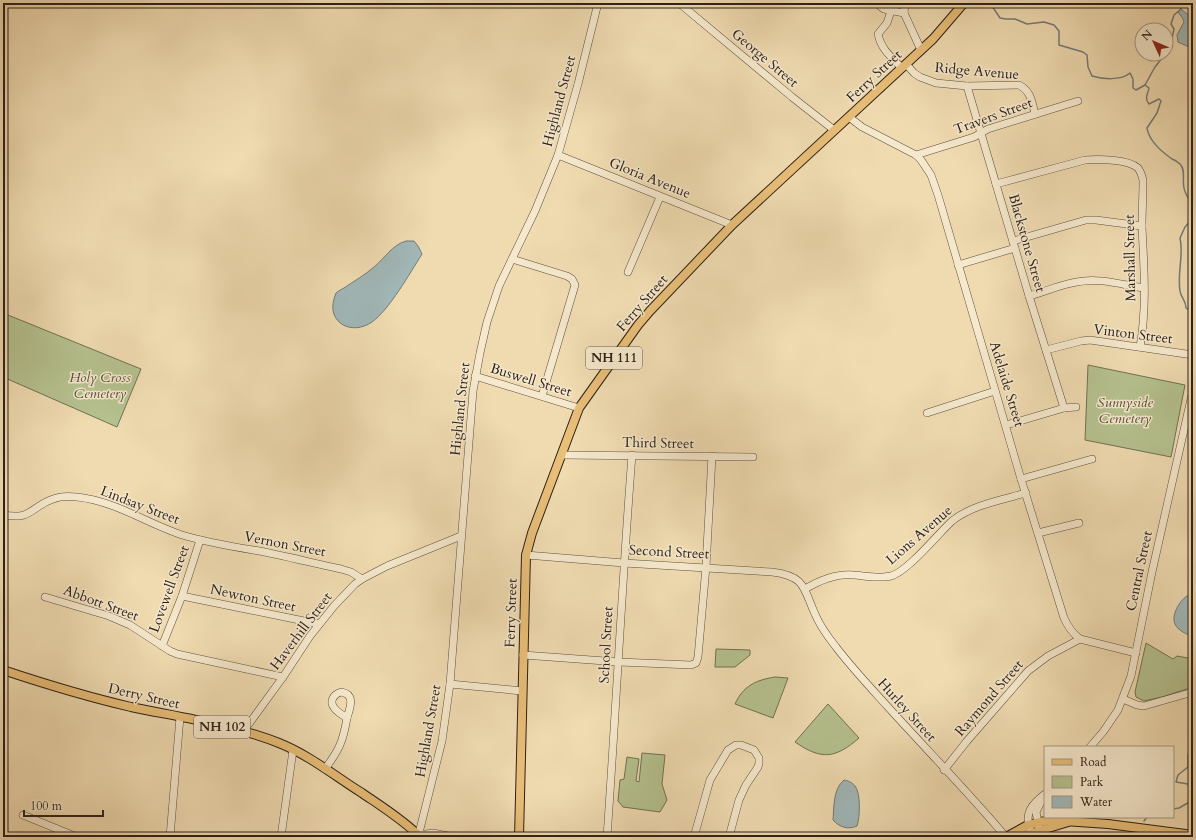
<svg xmlns="http://www.w3.org/2000/svg" width="1196" height="840" viewBox="0 0 1196 840" font-family="Cardo,serif">
  <rect width="100%" height="100%" fill="#f0dbb1"/>
  <filter id="stains"><feTurbulence type="fractalNoise" baseFrequency=".005" numOctaves="4"/><feColorMatrix values="0 0 0 0 .2 0 0 0 0 .09 0 0 0 0 .02 0 0 0 .5 -.17"/></filter>
  <radialGradient id="worn" r=".72"><stop offset=".6" stop-color="#630" stop-opacity="0"/><stop offset="1" stop-color="#630" stop-opacity=".3"/></radialGradient>
  <g fill="#b5c18f" stroke="#717054">
    <polygon points="3,313 141,369 117,427 3,377"/>
    <polygon points="1088,365 1185,385 1171,457 1085,440"/>
    <polygon points="1146,643 1173,659 1177,656 1193,659 1193,687 1162,697 1144,701 1136,697 1135,692"/>
    <polygon points="716,649 750,650 750,655 735,667 715,667"/>
    <path d="M775 677 788 678 773 718 735 704C743 686 756 680 775 677Z"/>
    <path d="M828 704 859 738C835 759 821 760 795 742Z"/>
    <polygon points="642,753 665,755 662,784 667,800 660,812 623,807 618,801 620,780 624,779 627,757 639,759 636,781 639,782"/>
  </g>
  <g fill="#a1b8b9" stroke="#737b79">
    <polygon points="1181,9 1193,19 1193,40 1189,47 1178,42 1177,35 1184,22 1183,19 1178,12"/>
    <path d="M406 241H414L418 246 422 254C410 273 389 310 372 322 352 336 327 323 334 299 335 297 335 295 336 293 338 291 342 289 344 288 354 281 365 275 374 267 385 258 392 245 406 241Z"/>
    <path d="M1193 595V637C1187 634 1178 631 1175 624 1171 616 1179 601 1187 596 1188 596 1192 595 1193 595Z"/>
    <path d="M844 780C848 781 852 782 855 786 861 793 860 818 857 826 848 830 839 827 833 820 834 807 833 789 844 780Z"/>
  </g>
  <g fill="none" stroke-linecap="round" stroke-linejoin="round">
    <g stroke="#737b79" stroke-width="1.5">
      <path d="M990 3 1000 18 1006 19H1015L1027 24 1044 22 1054 25 1059 31V45L1083 52 1087 55 1088 67 1092 76C1102 79 1121 81 1130 73L1133 79V88L1136 90 1145 85 1149 88C1148 94 1144 98 1149 104L1159 99 1161 101 1157 113 1147 128C1149 141 1162 152 1172 159 1175 160 1178 162 1180 164 1186 170 1182 180 1184 188 1185 194 1190 201 1193 207"/>
      <polyline points="1166,45 1171,43 1174,29 1171,24 1174,15 1181,9 1179,3"/>
      <polyline points="1145,85 1155,67 1162,58 1163,54"/>
      <path d="M1193 218 1185 227 1180 238C1184 254 1177 273 1180 291 1181 298 1186 300 1186 308L1193 313"/>
      <polyline points="1193,747 1188,755 1188,767 1178,775 1176,782 1188,784 1193,799"/>
      <polyline points="1173,809 1179,808 1193,800"/>
      <polyline points="1144,821 1147,817"/>
    </g>
    <defs>
      <g id="minor">
        <polyline points="679,3 792,97 834,130"/>
        <polyline points="876,3 884,9 904,13"/>
        <polyline points="905,3 904,13 921,50"/>
        <path d="M891 11 887 23 878 34C881 49 891 57 902 68"/>
        <path d="M906 64 914 73 920 77 936 83 967 86 1019 85C1031 91 1032 102 1035 114"/>
        <polyline points="967,86 1029,296 1064,408"/>
        <path d="M849 117 862 127 916 155 921 160 931 175 938 195 1021 479 1064 618C1068 627 1072 633 1080 639L1136 653"/>
        <polyline points="558,155 732,225"/>
        <polyline points="916,155 974,137 988,129 1078,101"/>
        <path d="M996 184 1085 160C1098 159 1128 159 1138 168 1141 172 1142 176 1143 180 1143 196 1142 211 1142 227 1144 267 1147 307 1140 347"/>
        <polyline points="1013,241 1086,220 1096,220 1142,226"/>
        <polyline points="512,259 567,276 572,279 575,285 542,396"/>
        <polyline points="958,265 1015,248"/>
        <polyline points="628,272 660,197"/>
        <path d="M1029 296C1045 292 1061 284 1077 282 1098 277 1123 285 1144 288"/>
        <polyline points="1046,350 1081,341 1090,340 1193,355"/>
        <polyline points="475,376 579,408"/>
        <polyline points="927,413 995,391"/>
        <polyline points="1006,425 1064,408 1076,407"/>
        <polyline points="562,455 753,457"/>
        <polyline points="1021,479 1092,459"/>
        <path d="M3 515C33 520 30 507 53 499 60 496 69 496 77 497 115 501 146 523 182 535 205 542 229 546 253 550 282 555 312 563 341 569L351 572 362 579"/>
        <polyline points="1038,533 1079,523"/>
        <path d="M526 555 624 563 772 572C805 576 803 587 815 614 820 626 828 637 836 647 852 668 870 687 888 707 927 750 968 792 1006 837"/>
        <path d="M805 589C820 580 836 573 854 575 866 576 879 579 891 576 907 572 938 534 952 521 972 505 1001 500 1026 493"/>
        <polyline points="182,596 319,624"/>
        <polyline points="45,597 109,616 130,625 170,651 177,654 283,677"/>
        <polyline points="162,646 182,596 200,540"/>
        <polyline points="523,655 619,662 691,665 696,663 698,657 706,567 712,456"/>
        <polyline points="450,684 522,691"/>
        <path d="M341 692C356 694 350 708 347 718 341 714 328 707 333 698 335 694 338 693 341 692Z"/>
        <polyline points="1123,699 1137,705 1144,706 1193,692"/>
        <polyline points="243,732 283,677 310,636 334,606 355,584 362,579 387,566 461,536"/>
        <polyline points="1090,747 1103,732 1118,710 1131,676 1152,572 1193,390"/>
        <path d="M325 769C339 750 343 742 347 718"/>
        <polyline points="944,770 967,741 1028,671 1048,656 1080,639"/>
        <polyline points="23,815 77,837"/>
        <polyline points="1039,828 1036,812 1044,796"/>
        <path d="M1030 830C1024 813 1032 804 1045 794"/>
        <polyline points="419,835 433,833 453,837"/>
        <polyline points="170,837 180,717"/>
        <polyline points="281,837 293,750"/>
        <polyline points="418,837 442,741 450,684 473,391 480,353 487,322 499,286 535,211 558,155 578,84 598,3"/>
        <path d="M607 837C616 710 622 583 632 455"/>
        <polyline points="694,837 710,780 728,750 736,745 741,745 754,750 759,758 759,763 758,767 746,785 739,800 729,837"/>
      </g>
      <g id="major">
        <path d="M3 670C45 684 88 697 131 707 179 717 234 725 279 743 309 755 335 776 362 793 381 806 405 821 420 837"/>
        <polyline points="519,837 526,555 532,533 579,408 638,325 650,311 732,225 933,39 964,3"/>
        <polyline points="1006,837 1028,825 1049,820 1108,824 1193,835"/>
        <polyline points="1019,837 1068,822"/>
      </g>
    </defs>
    <use href="#minor" stroke="#5e4f3e" stroke-width="8"/>
    <use href="#major" stroke="#2d2018" stroke-width="10"/>
    <use href="#minor" stroke="#f5e8cc" stroke-width="7"/>
    <use href="#major" stroke="#e8be78" stroke-width="8"/>
  </g>
  <g text-anchor="middle" dominant-baseline="central" stroke-width="3" stroke-linejoin="round" paint-order="stroke">
    <g fill="#f5e8cc" stroke="#695c4e" stroke-width="1">
      <rect x="586" y="347" width="56" height="22" rx="3"/>
      <rect x="194" y="716" width="56" height="22" rx="3"/>
    </g>
    <g font-size="13" font-weight="bold" fill="#2d2018">
      <text x="614" y="358">NH 111</text>
      <text x="222" y="727">NH 102</text>
    </g>
    <g font-size="14" fill="#2d2018" stroke="#f5e8cc">
      <text transform="translate(765 58) rotate(40)">George Street</text>
      <text transform="translate(977 71) rotate(5)">Ridge Avenue</text>
      <text transform="translate(874 76) rotate(-43)">Ferry Street</text>
      <text transform="translate(559 101) rotate(-75)">Highland Street</text>
      <text transform="translate(993 116) rotate(-20)">Travers Street</text>
      <text transform="translate(650 178) rotate(22)">Gloria Avenue</text>
      <text transform="translate(1027 243) rotate(74)">Blackstone Street</text>
      <text transform="translate(1130 258) rotate(-91)">Marshall Street</text>
      <text transform="translate(642 303) rotate(-49)">Ferry Street</text>
      <text transform="translate(1133 334) rotate(7)">Vinton Street</text>
      <text transform="translate(531 380) rotate(17)">Buswell Street</text>
      <text transform="translate(1007 384) rotate(73)">Adelaide Street</text>
      <text transform="translate(460 409) rotate(-84)">Highland Street</text>
      <text transform="translate(658 443) rotate(1)">Third Street</text>
      <text transform="translate(140 505) rotate(21)">Lindsay Street</text>
      <text transform="translate(919 535) rotate(-41)">Lions Avenue</text>
      <text transform="translate(285 544) rotate(11)">Vernon Street</text>
      <text transform="translate(669 552) rotate(3)">Second Street</text>
      <text transform="translate(1139 571) rotate(-78)">Central Street</text>
      <text transform="translate(169 589) rotate(-70)">Lovewell Street</text>
      <text transform="translate(253 598) rotate(12)">Newton Street</text>
      <text transform="translate(101 603) rotate(20)">Abbott Street</text>
      <text transform="translate(511 613) rotate(-88)">Ferry Street</text>
      <text transform="translate(301 631) rotate(-53)">Haverhill Street</text>
      <text transform="translate(606 645) rotate(-87)">School Street</text>
      <text transform="translate(144 696) rotate(13)">Derry Street</text>
      <text transform="translate(989 698) rotate(-49)">Raymond Street</text>
      <text transform="translate(907 710) rotate(48)">Hurley Street</text>
      <text transform="translate(428 731) rotate(-80)">Highland Street</text>
    </g>
    <g font-size="14" font-style="italic" fill="#56503c" stroke="#f5e8cc">
      <text x="100" y="377">Holy Cross<tspan x="100" dy="16">Cemetery</tspan></text>
      <text x="1125" y="402">Sunnyside<tspan x="1125" dy="16">Cemetery</tspan></text>
    </g>
  </g>
  <rect width="1196" height="840" fill="none" stroke="#f0dbb1" stroke-width="16"/>
  <rect x="4" y="4" width="1188" height="832" fill="none" stroke="#2d2018" stroke-width="2"/>
  <rect x="8" y="8" width="1180" height="824" fill="none" stroke="#2d2018"/>
  <rect x="1044" y="746" width="130" height="72" fill="#f5e8cc" stroke="#a59884"/>
  <rect x="1052" y="759" width="20" height="6" fill="#e8be78" stroke="#a59884"/>
  <text x="1080" y="766" font-size="12" fill="#2d2018">Road</text>
  <rect x="1052" y="776" width="20" height="12" fill="#b5c18f" stroke="#a59884"/>
  <text x="1080" y="786" font-size="12" fill="#2d2018">Park</text>
  <rect x="1052" y="796" width="20" height="12" fill="#a1b8b9" stroke="#a59884"/>
  <text x="1080" y="806" font-size="12" fill="#2d2018">Water</text>
  <g transform="translate(1154 42) rotate(314)"><circle r="19" fill="#f5e8cc" stroke="#a59884"/>
  <path d="M0-3L7 15L0 10L-7 15Z" fill="#8f2418"/>
  <text y="-6" font-size="11" font-weight="bold" text-anchor="middle" fill="#2d2018">N</text>
  </g>
  <path d="M24 810v6h79v-6" fill="none" stroke="#2d2018" stroke-width="2"/>
  <text x="30" y="810" font-size="12" fill="#2d2018" stroke="#f5e8cc" stroke-width="3" paint-order="stroke">100 m</text>
  <rect width="100%" height="100%" filter="url(#stains)"/>
  <rect width="100%" height="100%" fill="url(#worn)"/>
</svg>
